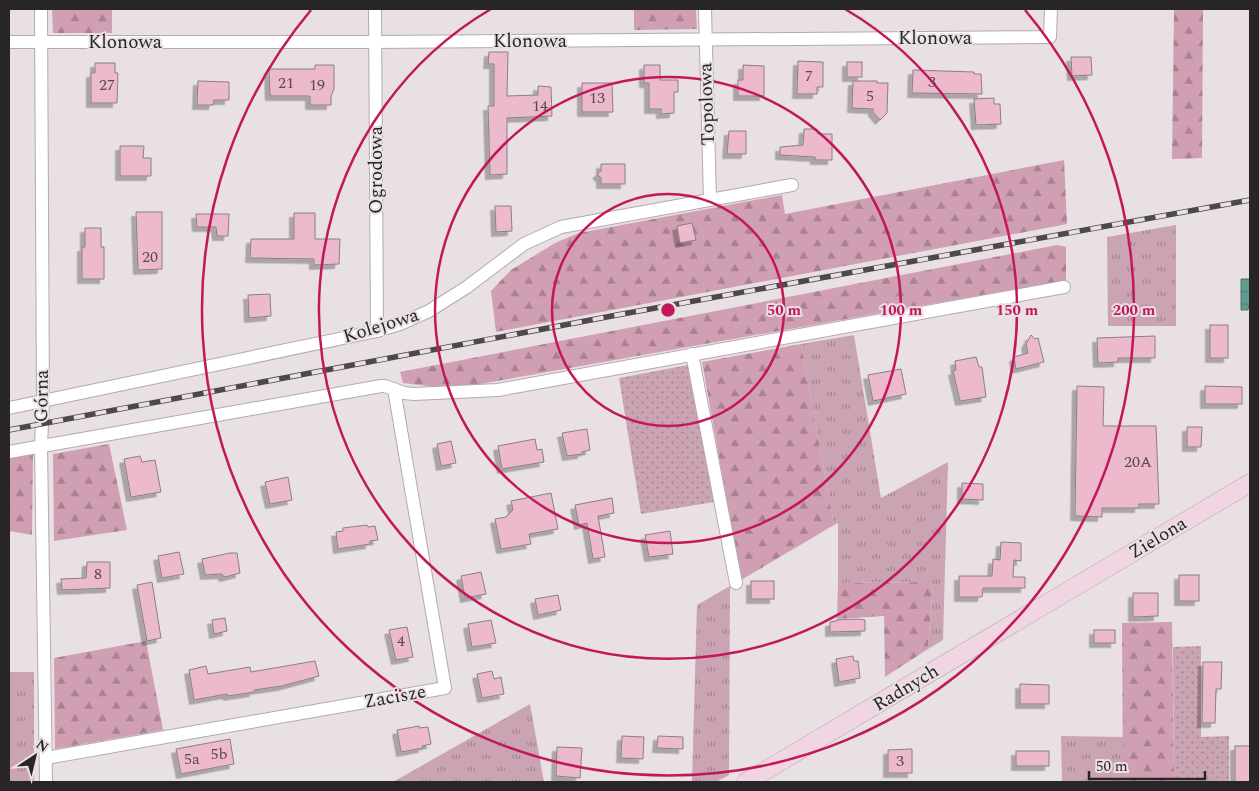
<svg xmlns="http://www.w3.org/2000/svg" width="1259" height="791" viewBox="0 0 1259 791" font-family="Spectral,serif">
  <defs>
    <pattern id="grass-tufts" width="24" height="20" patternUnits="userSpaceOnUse" patternTransform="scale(1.25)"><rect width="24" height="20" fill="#cba4b3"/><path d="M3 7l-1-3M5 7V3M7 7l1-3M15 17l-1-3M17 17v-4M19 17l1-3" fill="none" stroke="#a58591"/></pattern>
    <pattern id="forest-firs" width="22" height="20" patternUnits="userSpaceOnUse" patternTransform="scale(1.25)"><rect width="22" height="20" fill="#d19fb3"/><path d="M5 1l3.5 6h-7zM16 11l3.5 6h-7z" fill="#aa8191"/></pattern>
    <pattern id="garden-dots" width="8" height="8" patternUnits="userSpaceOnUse" patternTransform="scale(1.25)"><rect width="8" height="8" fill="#cba4b3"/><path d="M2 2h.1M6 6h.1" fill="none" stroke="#a58591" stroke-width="1.8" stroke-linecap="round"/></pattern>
    <pattern id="water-waves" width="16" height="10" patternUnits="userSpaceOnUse" patternTransform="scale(1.25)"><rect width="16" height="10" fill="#629c90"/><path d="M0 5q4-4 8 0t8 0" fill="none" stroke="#517f75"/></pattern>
    <filter id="shadow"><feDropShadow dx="-4.5" dy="4.5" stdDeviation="0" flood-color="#0004"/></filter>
  </defs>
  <rect width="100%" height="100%" fill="#e8e0e3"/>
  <g fill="url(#grass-tufts)">
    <polygon points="1176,225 1176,326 1108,326 1107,237"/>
    <polygon points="854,335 881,498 948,462 943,640 928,649 933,582 838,583 838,523 834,525 801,344"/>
    <polygon points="730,586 729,775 716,782 692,782 697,605"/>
    <rect x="9" y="672" width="25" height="110"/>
    <polygon points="530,704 544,782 393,782"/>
    <polygon points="1061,736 1123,737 1123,782 1062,782"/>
  </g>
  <g fill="url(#forest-firs)">
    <polygon points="52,9 112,9 112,33 53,33"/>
    <polygon points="634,9 696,9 697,29 634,30"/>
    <polygon points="1174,9 1203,9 1202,158 1172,159"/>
    <polygon points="1064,160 1067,224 496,332 491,291 511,270 555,243 579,233 782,195 785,214"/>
    <polygon points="1057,245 1066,247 1066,280 452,389 403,383 400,372"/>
    <polygon points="801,344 834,525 741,580 702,362"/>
    <polygon points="109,444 127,530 54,541 53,454"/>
    <polygon points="33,454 32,535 9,531 9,458"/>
    <polygon points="933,582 928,649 885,677 884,616 837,619 838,583"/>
    <polygon points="1172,622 1174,782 1123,782 1122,623"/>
    <polygon points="146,641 163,730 55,749 54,658"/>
  </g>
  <g fill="url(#garden-dots)">
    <polygon points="688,365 714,502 641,514 619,378"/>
    <polygon points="1201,646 1201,737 1229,736 1229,782 1174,782 1173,647"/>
  </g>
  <polygon fill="url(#water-waves)" stroke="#517870" points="1241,279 1250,279 1250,305 1249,305 1248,310 1241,310"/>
  <g fill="#ecb9cd" stroke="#888083" filter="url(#shadow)">
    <polygon points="489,52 508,52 507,96 538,95 538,86 551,87 552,116 507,118 507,174 490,175 488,106 494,106 494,64 488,64"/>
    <polygon points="1071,57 1091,57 1092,75 1072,76"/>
    <polygon points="798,61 823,62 823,87 817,87 817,94 797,94"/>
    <rect x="847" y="62" width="15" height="15"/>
    <polygon points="95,63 115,63 115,73 118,73 117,103 91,103 91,73 95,73"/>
    <polygon points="315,65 334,65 334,89 331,96 331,105 310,105 310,96 270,96 269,69 315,69"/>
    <polygon points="644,65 660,65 660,80 678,80 678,92 674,92 674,113 661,114 661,109 649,109 649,83 644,83"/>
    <polygon points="743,65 764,66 764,96 738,96 738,80 743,80"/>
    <polygon points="913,70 974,72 974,74 981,74 982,94 912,93"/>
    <polygon points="198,81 229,82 229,100 214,100 213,105 197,105"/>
    <polygon points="853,81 877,81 877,83 888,83 887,113 880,120 873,112 873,109 852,108"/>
    <polygon points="582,83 612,83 613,112 582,112"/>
    <polygon points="994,98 994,104 1000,104 1001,124 976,125 974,99"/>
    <polygon points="804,129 817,129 818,134 832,134 832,160 815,160 815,157 780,155 780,147 803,145"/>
    <polygon points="729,131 746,131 746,154 727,154"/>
    <polygon points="120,146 144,146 143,158 151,158 151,176 120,176"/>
    <polygon points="601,164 625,164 625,184 601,184 601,178 597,174 601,171"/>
    <polygon points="495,206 511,206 512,231 496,232"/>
    <polygon points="136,212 162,212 162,269 138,270"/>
    <polygon points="294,213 315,213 315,239 340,239 339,264 314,265 314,259 250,258 251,239 294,239"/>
    <polygon points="196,214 229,214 228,236 217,236 216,227 197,227"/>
    <polygon points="692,223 696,240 680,243 677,226"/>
    <polygon points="85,228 101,228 101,247 104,247 104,279 82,279 82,247 85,247"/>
    <polygon points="270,294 271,316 249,318 248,295"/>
    <rect x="1210" y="325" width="18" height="33"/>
    <polygon points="1031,335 1035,339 1038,338 1044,362 1016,369 1014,357 1028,353 1026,344"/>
    <polygon points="1155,336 1155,358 1118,358 1118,362 1098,363 1097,338"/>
    <polygon points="976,357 979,367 982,367 986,397 960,401 953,371 956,370 955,361"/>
    <polygon points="901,369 906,394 873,401 868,375"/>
    <polygon points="1077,386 1104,387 1103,426 1156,426 1159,504 1139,504 1139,508 1102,508 1102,517 1075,516"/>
    <polygon points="1205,386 1242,387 1242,404 1205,404"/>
    <polygon points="1187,427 1202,427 1201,447 1187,447"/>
    <polygon points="587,429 590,450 582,452 582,454 567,456 562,433"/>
    <polygon points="535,439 537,450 542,449 544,462 502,469 498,446"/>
    <polygon points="451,441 456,463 441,466 437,444"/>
    <polygon points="140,456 142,462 155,460 161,492 131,497 124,459"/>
    <polygon points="288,477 292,500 270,504 265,482"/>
    <polygon points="962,483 983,484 983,500 962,499"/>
    <polygon points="551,493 558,529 529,534 531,544 501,549 495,519 506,517 513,510 511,501"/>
    <polygon points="612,498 614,513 598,516 605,557 593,559 587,523 579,525 575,505"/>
    <polygon points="367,525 368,527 375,526 378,540 370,541 370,544 338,549 336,532 343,531 343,528"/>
    <polygon points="670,531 673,554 649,557 645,535"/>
    <polygon points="1001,542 1021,543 1021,561 1014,560 1013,577 1025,577 1025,588 983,588 982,597 959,597 959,576 992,576 993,559 1000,560"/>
    <polygon points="179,552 184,574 162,578 158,556"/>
    <polygon points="230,553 237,553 240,573 225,577 223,576 222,574 205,575 202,559"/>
    <polygon points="87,562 110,562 110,588 62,590 61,579 86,578"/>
    <polygon points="481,572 486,594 465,598 461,576"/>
    <rect x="1179" y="575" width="20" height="26"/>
    <rect x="751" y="581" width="23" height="18"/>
    <polygon points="152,582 161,638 147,641 137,585"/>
    <polygon points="1133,593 1158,593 1158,616 1133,617"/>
    <polygon points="558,595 561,610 538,615 535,599"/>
    <polygon points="225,618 227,631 214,634 212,620"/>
    <polygon points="857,619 865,620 865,631 830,632 830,622 836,621 836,620"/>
    <polygon points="491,620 496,643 472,647 468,624"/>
    <polygon points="407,627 413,657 396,660 389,630"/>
    <rect x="1094" y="630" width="21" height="13"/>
    <polygon points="853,656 854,661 858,661 860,678 839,682 836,659"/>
    <polygon points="315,661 319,676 282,686 254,690 254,692 228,696 227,694 194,700 189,670 206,666 208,674 250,667 251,672"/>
    <polygon points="1203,662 1222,662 1221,689 1216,689 1215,723 1202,723"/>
    <polygon points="492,671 494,679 501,677 504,694 482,698 477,674"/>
    <polygon points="1020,684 1049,685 1049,704 1020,704"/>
    <polygon points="419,726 419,728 428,727 431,744 422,746 423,748 401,752 397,730"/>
    <polygon points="622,736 644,737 643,759 621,758"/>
    <polygon points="658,736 683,737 683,749 657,748"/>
    <polygon points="230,739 234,764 181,774 176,749"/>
    <rect x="1235" y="746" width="15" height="36"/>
    <polygon points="557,747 582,748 580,778 556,776"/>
    <polygon points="912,749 912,773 888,773 888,750"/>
    <rect x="1016" y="751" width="33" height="15"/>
  </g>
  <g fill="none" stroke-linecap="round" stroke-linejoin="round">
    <defs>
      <g id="street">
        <polyline points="41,9 43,401 41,446 46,782"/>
        <polyline points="375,9 377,331"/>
        <polyline points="705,9 710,200"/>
        <polyline points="9,42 375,42 1050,37 1051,9"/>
        <polyline points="692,354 736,583"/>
        <polyline points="9,408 377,331 400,324 429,311 467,287 524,244 561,227 792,185"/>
        <polyline points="9,452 381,386 385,386 404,393 414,394 498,390 1064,287"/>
        <polyline points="46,758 445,688 394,389"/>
      </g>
      <polyline id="secondary" points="746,782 1250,483"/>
    </defs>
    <use href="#street" stroke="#b2aaad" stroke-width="14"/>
    <use href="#secondary" stroke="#b2aaad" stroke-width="19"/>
    <use href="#street" stroke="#fff" stroke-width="12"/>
    <use href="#secondary" stroke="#f2d5e2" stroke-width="18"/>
    <defs>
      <polyline id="rail" points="9,430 617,315 1250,200"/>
    </defs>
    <use href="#rail" stroke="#4d494a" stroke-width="5.5"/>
    <use href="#rail" stroke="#e8e0e3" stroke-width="4" stroke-dasharray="11" stroke-linecap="butt"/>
  </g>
  <g fill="none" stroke="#c2185b" stroke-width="2.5">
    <circle cx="668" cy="310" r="116"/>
    <circle cx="668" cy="310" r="233"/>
    <path d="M845 9A349 349 0 1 1 491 9"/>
    <path d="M1025 10A466 466 0 1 1 311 10"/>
  </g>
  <g text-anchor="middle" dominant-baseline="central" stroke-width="4" stroke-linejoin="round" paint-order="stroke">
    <g font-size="16" fill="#594a50">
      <text x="809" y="76">7</text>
      <text x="932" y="82">3</text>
      <text x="286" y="83">21</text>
      <text x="107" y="85">27</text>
      <text x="317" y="85">19</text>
      <text x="870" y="96">5</text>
      <text x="597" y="98">13</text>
      <text x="540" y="106">14</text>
      <text x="150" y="257">20</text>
      <text x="1138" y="462">20A</text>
      <text x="98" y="574">8</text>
      <text x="401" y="641">4</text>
      <text x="219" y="754">5b</text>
      <text x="192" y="759">5a</text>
      <text x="900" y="761">3</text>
    </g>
    <g font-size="19" fill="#282526" stroke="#e8e0e3">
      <text x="935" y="38">Klonowa</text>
      <text x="530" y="41">Klonowa</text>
      <text x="125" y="42">Klonowa</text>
      <text transform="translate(707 104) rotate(-92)">Topolowa</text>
      <text transform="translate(376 170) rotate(-90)">Ogrodowa</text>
      <text transform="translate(381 326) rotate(-17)">Kolejowa</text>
      <text transform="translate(42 396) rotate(-89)">Górna</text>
      <text transform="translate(1158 538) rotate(-31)">Zielona</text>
      <text transform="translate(906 688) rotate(-31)">Radnych</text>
      <text transform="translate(395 697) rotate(-10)">Zacisze</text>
    </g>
  </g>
  <circle cx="668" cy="310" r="8" fill="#c2185b" stroke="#e8e0e3" stroke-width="2.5"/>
  <g font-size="15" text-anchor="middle" font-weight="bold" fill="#c2185b" stroke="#e8e0e3" stroke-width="4" stroke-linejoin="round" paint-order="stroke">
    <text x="784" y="315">50 m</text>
    <text x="901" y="315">100 m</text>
    <text x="1017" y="315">150 m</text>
    <text x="1134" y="315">200 m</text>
  </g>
  <rect width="1259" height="791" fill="none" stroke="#282526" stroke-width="20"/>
  <g transform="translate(35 756) rotate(35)" stroke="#e8e0e3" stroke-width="4" paint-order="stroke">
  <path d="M0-4L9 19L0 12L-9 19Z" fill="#282526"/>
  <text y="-8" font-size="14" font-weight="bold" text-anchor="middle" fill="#282526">N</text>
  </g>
  <path d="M1089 771v8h116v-8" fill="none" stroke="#282526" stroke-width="2.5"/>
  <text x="1096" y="771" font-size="15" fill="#282526" stroke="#e8e0e3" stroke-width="4" paint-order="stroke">50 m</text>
</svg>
